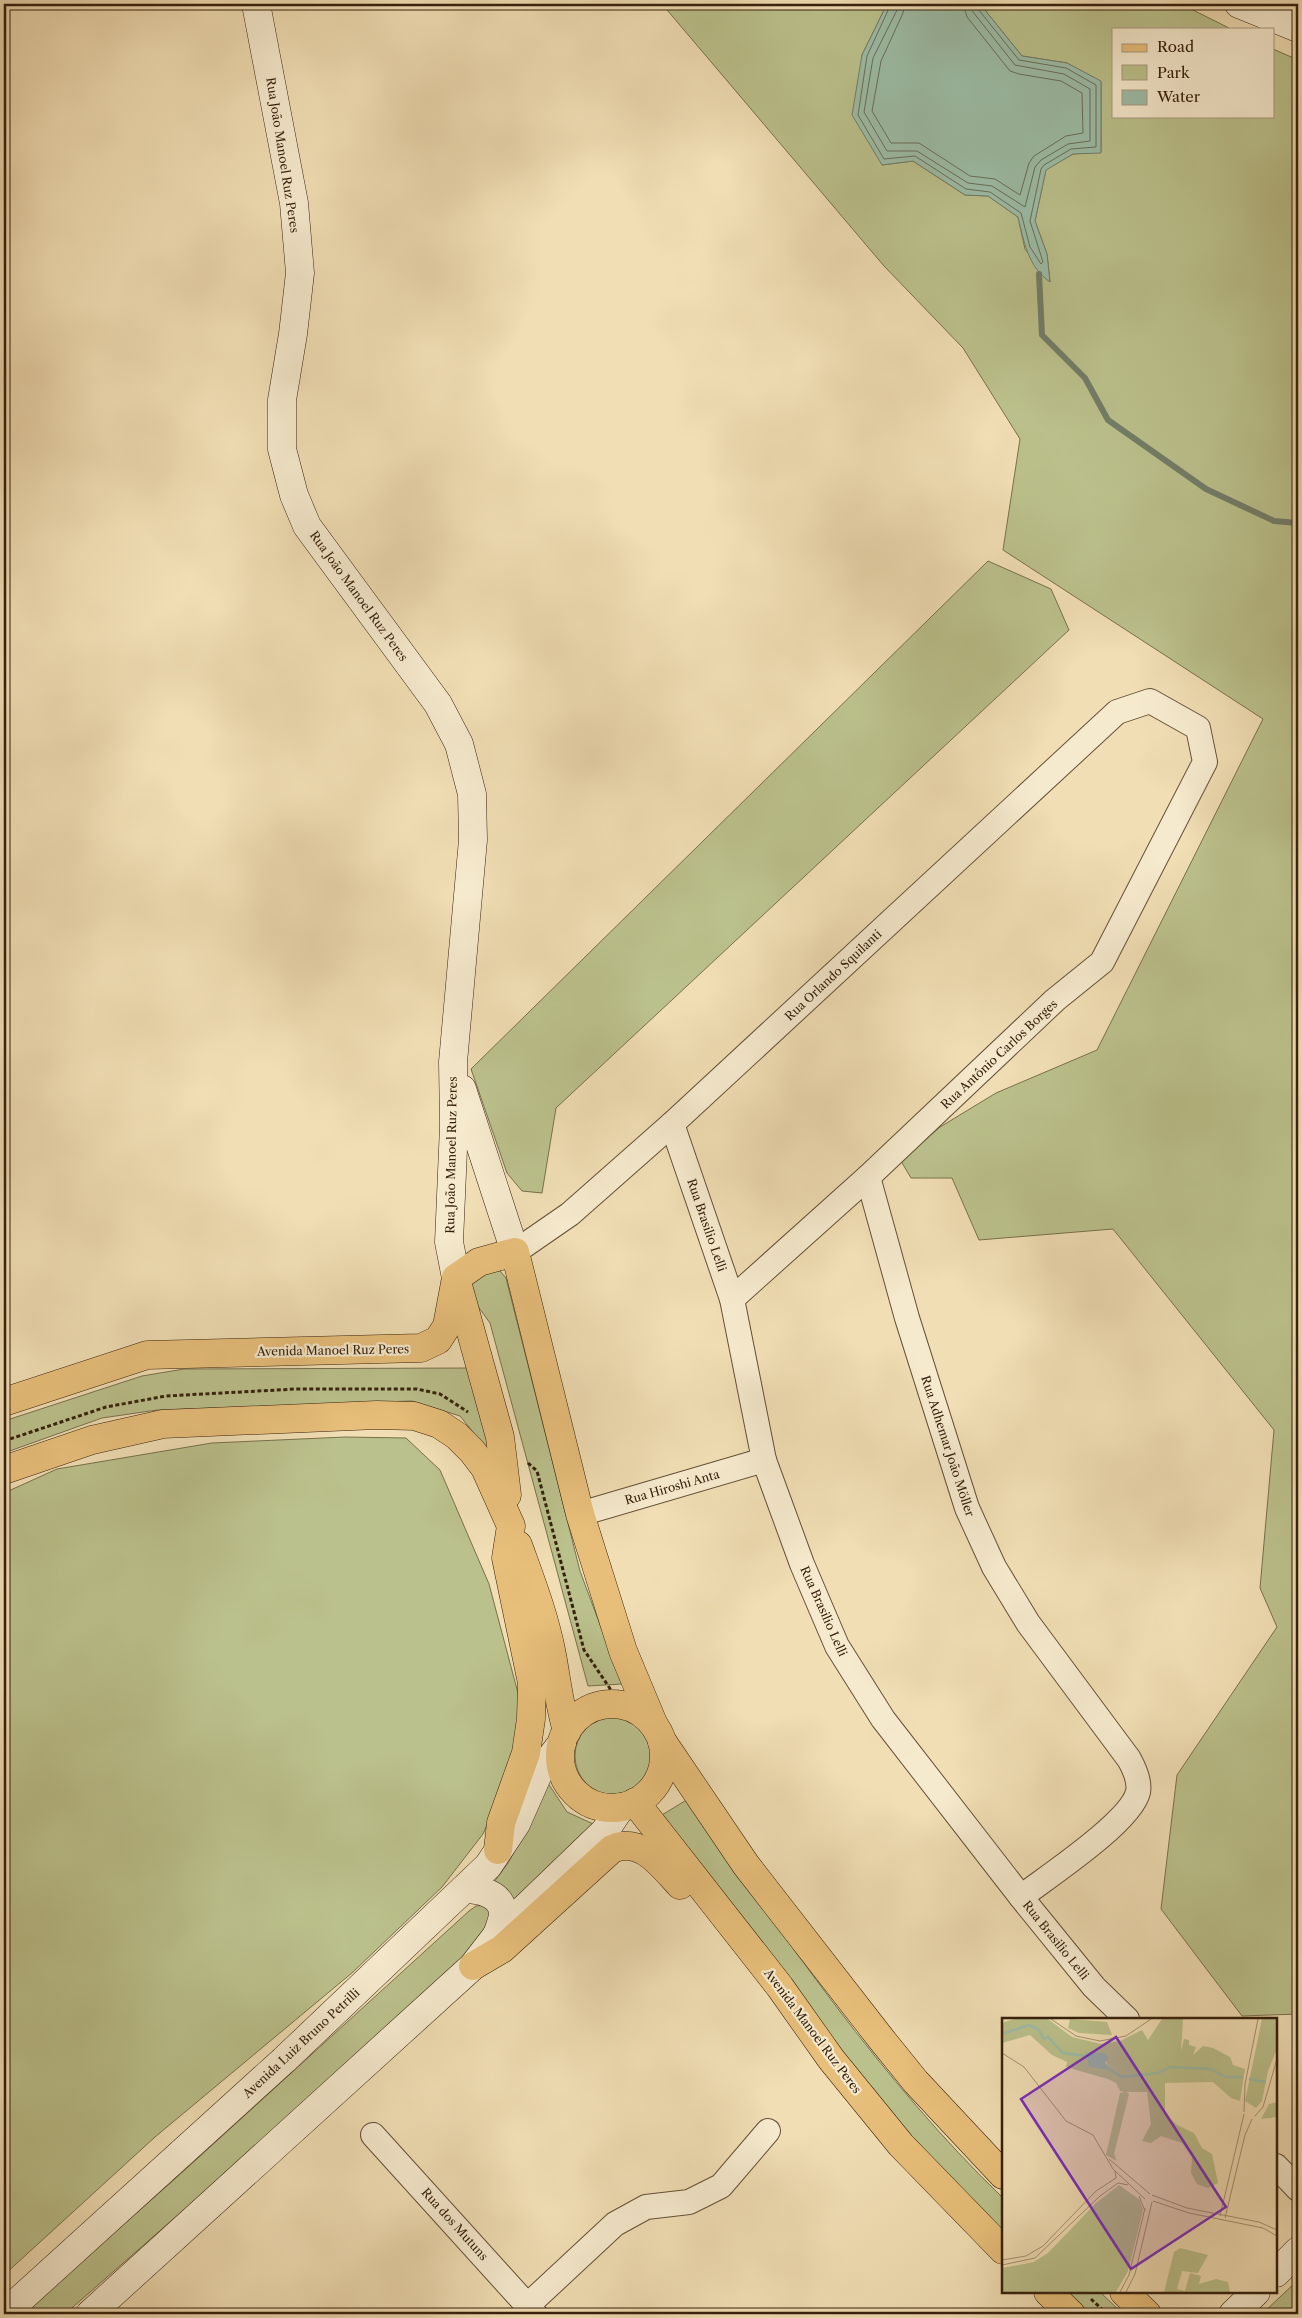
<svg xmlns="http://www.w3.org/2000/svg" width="1302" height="2318" viewBox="0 0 1302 2318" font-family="'Libre Caslon Text',serif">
  <rect width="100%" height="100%" fill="#f1deb4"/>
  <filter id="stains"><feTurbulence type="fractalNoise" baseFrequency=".004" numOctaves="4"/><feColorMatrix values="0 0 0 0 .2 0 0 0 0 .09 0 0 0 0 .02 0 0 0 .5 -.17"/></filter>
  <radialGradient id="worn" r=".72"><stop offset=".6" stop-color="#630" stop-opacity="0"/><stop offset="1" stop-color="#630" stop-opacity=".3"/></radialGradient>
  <g fill="#bbc18c" stroke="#78704c">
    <polygon points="662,4 887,4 862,55 882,165 913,161 965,195 988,196 1018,217 1025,249 1050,282 1047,254 1035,221 1046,169 1073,154 1101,152 1101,82 1067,63 1022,56 980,4 1181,4 1231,29 1113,29 1113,116 1273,116 1273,49 1298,60 1298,2014 1242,2016 1161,1909 1177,1775 1277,1627 1260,1588 1274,1430 1113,1229 979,1240 952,1178 911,1178 901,1161 940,1127 996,1093 1097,1050 1263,719 1003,550 1020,439 963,348 884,266"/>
    <polygon points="988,561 1051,589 1069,630 556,1108 542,1193 522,1191 507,1173 471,1069"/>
    <polygon points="487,1266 500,1271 506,1278 580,1571 622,1684 588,1686 490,1323 469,1294 471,1281"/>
    <polygon points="468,1368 494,1458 460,1416 412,1401 157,1410 102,1418 4,1453 4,1421 142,1376 184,1369"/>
    <polygon points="345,1437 406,1438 440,1470 489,1584 523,1712 508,1777 483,1834 442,1887 353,1972 155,2137 4,2275 4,1493 57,1469 212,1443"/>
    <circle cx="614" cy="1756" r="39"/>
    <polygon points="546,1780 567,1812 600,1827 511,1914 489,1889 508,1863 530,1823"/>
    <path d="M688 1799C785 1938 881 2080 1003 2198V2232L948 2179 870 2091 657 1818Z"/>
    <polygon points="485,1905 495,1910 491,1932 195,2200 65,2314 22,2314 176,2178 469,1911 476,1906"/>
    <polygon points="1298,2280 1298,2314 1262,2314"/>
    <polygon points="1066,2292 1100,2292 1123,2314 1090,2314"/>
  </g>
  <path fill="#9cbda7" stroke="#737e69" d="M887 4H980L1022 56 1067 63 1101 81V153L1073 154 1046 170 1035 221 1047 254 1050 282C1028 267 1024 242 1018 217L988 196 965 195 913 161 882 165 852 115 862 55Z"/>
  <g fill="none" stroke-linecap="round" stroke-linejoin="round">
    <g stroke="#696e5a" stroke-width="1">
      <polyline points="891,4 867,56 858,115 884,159 915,156 966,189 990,192 1021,213 1030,247 1041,264 1043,262 1030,221 1041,169 1044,165 1071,149 1096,147 1096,85 1066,68 1019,60 978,9 977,4"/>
      <polyline points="897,4 897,10 873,58 864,112 887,151 917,151 968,183 992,186 1025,207 1035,167 1041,160 1068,144 1090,141 1090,89 1064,74 1015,65 973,12 970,4"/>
      <polyline points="905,4 903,13 881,61 872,111 891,143 919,143 970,176 995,179 1020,195 1029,163 1034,156 1066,136 1083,133 1082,93 1061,81 1019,74 1010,71 967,17 963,4"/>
    </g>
    <polyline stroke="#737e69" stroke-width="6" points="1039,274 1042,335 1085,378 1108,420 1206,489 1274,521 1298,523"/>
    <defs>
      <g id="street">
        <polyline points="672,1124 732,1299 764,1460 802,1564 837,1646 883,1719 1021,1897 1094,1987 1127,2019"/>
        <path d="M868 1177 907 1318 967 1508 994 1567 1028 1623 1129 1759C1134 1768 1140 1782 1138 1792 1131 1822 1047 1877 1021 1897"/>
        <polyline points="515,1252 570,1214 672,1124 1117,712 1150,701 1198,728 1205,762 1102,962 1055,1000 868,1177 732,1299"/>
        <polyline points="580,1514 764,1460"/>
        <polyline points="373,2135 535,2314"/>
        <polyline points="1276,2166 1298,2189"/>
        <polyline points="528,2305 615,2224 646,2207 689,2202 721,2186 768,2131"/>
      </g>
      <g id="secondary">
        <polyline points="256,4 294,203 300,273 293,334 282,400 282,449 294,495 307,526 438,704 459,744 472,794 473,840 453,1062 454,1126 449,1242 456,1278"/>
        <polyline points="1239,4 1298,28"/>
        <polyline points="462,1089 515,1252"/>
        <path d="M464 1889C479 1889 504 1894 503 1915 502 1922 499 1929 497 1935"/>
        <polyline points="1276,2273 1298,2251"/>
        <polyline points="4,2314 284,2060 488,1866 516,1824 538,1774 562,1743"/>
        <polyline points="90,2314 473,1966 497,1935 605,1831 621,1807"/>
        <polyline points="1233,2314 1256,2292"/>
      </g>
      <g id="primary">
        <polyline points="456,1278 479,1262 515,1252 580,1514 623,1651 653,1723"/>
        <polyline points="457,1282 500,1437 507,1495"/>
        <polyline points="4,1402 147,1355 421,1348 438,1340 447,1326 456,1278"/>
        <polyline points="4,1470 92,1440 163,1424 377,1415 414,1416 439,1424 457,1436 472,1451 485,1468 511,1526 506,1558 532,1683 531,1719 526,1753 501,1823 498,1850"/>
        <path d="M518 1545C531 1581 545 1617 552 1655 557 1682 559 1704 567 1731"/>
        <circle cx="612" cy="1756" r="52"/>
        <polyline points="662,1741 746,1865 882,2040 916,2082 1003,2175"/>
        <polyline points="635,1802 780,1987 831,2059 901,2145 1003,2250"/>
        <path d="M473 1966 502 1949 612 1849C641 1836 662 1866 680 1885"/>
        <polyline points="1048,2292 1071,2314"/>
        <polyline points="1124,2292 1147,2314"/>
      </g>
    </defs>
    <use href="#street" stroke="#655037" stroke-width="26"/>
    <use href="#secondary" stroke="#36200d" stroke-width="29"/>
    <use href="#primary" stroke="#36200d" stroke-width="29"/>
    <g stroke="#36200d" stroke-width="3" stroke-dasharray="4 2.5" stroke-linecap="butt">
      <polyline points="4,1441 106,1407 166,1396 296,1389 417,1389 440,1394 468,1412"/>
      <polyline points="528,1463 537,1471 584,1650 613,1693"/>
      <polyline points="1091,2299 1107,2314"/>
    </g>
    <use href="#street" stroke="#f6eace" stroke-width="24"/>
    <use href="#secondary" stroke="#f6eace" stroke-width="28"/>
    <use href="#primary" stroke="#e8bf7a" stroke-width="28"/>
  </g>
  <g text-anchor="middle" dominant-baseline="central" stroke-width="4.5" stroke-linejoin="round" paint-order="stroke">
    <g font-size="12" fill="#36200d" stroke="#f6eace">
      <text transform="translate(283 155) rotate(81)">Rua João Manoel Ruz Peres</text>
      <text transform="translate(359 596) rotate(54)">Rua João Manoel Ruz Peres</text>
      <text transform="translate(833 975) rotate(-43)">Rua Orlando Squilanti</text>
      <text transform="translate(999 1054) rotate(-43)">Rua Antônio Carlos Borges</text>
      <text transform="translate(451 1155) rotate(-89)">Rua João Manoel Ruz Peres</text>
      <text transform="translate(707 1225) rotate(71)">Rua Brasilio Lelli</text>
      <text transform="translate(333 1350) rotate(-1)">Avenida Manoel Ruz Peres</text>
      <text transform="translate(948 1446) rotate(72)">Rua Adhemar João Möller</text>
      <text transform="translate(672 1487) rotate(-16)">Rua Hiroshi Anta</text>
      <text transform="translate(824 1611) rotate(66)">Rua Brasilio Lelli</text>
      <text transform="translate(1056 1940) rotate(51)">Rua Brasilio Lelli</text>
      <text transform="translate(813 2031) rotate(53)">Avenida Manoel Ruz Peres</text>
      <text transform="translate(301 2043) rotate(-43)">Avenida Luiz Bruno Petrilli</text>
      <text transform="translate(455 2224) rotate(48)">Rua dos Mutuns</text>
    </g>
  </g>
  <g transform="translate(1002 2018)">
    <rect width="275" height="275" fill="#f1deb4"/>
    <path d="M12 1H46L70 19 99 26 118 23 140 12 146 22 160 1H181L179 33 182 21 187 22V27L194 29 191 37 201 28 211 30 228 39 231 47 243 51 238 83 229 80 211 64 163 65V96L175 107 192 115 200 130 210 136 216 165 206 170 195 166 189 155 190 139 180 125 159 118 149 125 140 123 149 106 145 74H124L127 76 112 136 115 143 104 137 118 75 123 74 118 73 114 65 106 61 64 49 65 44 50 37 28 17 0 25V5ZM90 35H100L107 50 93 49ZM68 1 105 4 110 17 77 15 66 10ZM260 1H275V31L266 53 260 83 254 90 243 83ZM275 84V99L259 101 267 86ZM117 167 138 182 141 192 126 253 114 274H0V250L32 244 46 235 93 186ZM178 230 206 237 196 255 180 253 175 271 183 273 188 255 199 258 197 266 214 261 226 264 228 274H162L172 234Z" fill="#bbc18c" fill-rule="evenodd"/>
    <path d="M84 34 103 35 107 40 103 44 109 52 87 49Z" fill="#9cbda7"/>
    <path fill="none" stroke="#9cbda7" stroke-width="2.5" d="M0 16 27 7 36 11 42 21 46 19 61 35 84 38M108 52 120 59 156 55 168 49 208 51 224 59H240M247 61 264 64"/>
    <path fill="none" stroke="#a69271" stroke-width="1" d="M49 1 74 18 98 23 124 18 149 1M0 35 22 49 64 103 91 117 111 151 143 181M242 94 243 66 256 1M253 98 261 89 275 41M107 141 148 176M150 177 185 190 257 204 275 212M137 178 143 193M151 183 187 195 261 210 275 218M218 198 242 96M223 200 243 117 250 101M0 242 24 238 41 228 94 173 114 160 113 153M0 247 33 240 98 178 116 165 126 167M118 274 127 257 143 190M124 274 133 256 150 184"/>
    <path fill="#7b2cbf" fill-opacity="0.15" stroke="#7b2cbf" stroke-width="2.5" d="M114 19 224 189 129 251 19 81Z"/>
    <rect width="275" height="275" fill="none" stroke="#36200d" stroke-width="2.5"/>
  </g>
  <rect width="1302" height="2318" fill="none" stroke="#f1deb4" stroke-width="20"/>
  <rect x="5" y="5" width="1292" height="2308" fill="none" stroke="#36200d" stroke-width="2.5"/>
  <rect x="10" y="10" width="1282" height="2298" fill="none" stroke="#36200d"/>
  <rect x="1112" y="28" width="162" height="90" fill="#f6eace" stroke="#a99981"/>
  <rect x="1122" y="44" width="25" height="8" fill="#e8bf7a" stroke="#a99981"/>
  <text x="1157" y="52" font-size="15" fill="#36200d">Road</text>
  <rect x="1122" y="65" width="25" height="15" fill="#bbc18c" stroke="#a99981"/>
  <text x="1157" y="78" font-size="15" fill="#36200d">Park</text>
  <rect x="1122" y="90" width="25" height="15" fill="#9cbda7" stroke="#a99981"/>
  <text x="1157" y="102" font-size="15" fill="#36200d">Water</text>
  <rect width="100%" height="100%" filter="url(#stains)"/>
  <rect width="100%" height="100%" fill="url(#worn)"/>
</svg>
